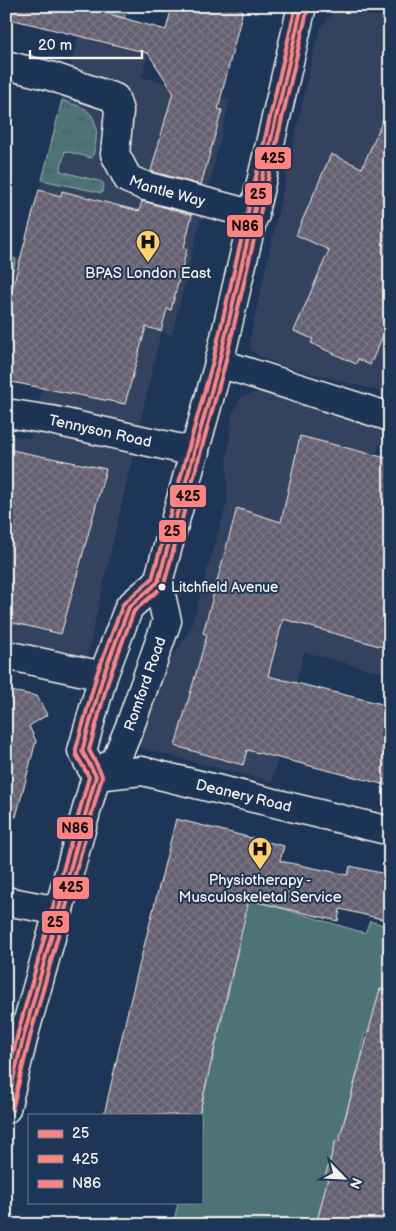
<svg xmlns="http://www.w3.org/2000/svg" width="396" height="1231" viewBox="0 0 396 1231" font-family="'Balsamiq Sans',sans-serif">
  <defs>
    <pattern id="grass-tufts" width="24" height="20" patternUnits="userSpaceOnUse" patternTransform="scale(1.25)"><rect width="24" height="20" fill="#4d7376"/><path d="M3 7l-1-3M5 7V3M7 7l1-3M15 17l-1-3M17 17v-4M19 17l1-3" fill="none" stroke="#4b5b5c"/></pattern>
    <pattern id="building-cross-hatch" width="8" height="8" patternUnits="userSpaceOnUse" patternTransform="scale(1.25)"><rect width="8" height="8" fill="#656171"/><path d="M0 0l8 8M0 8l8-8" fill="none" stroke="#7c7885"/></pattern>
  </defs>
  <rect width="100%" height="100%" fill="#1d3557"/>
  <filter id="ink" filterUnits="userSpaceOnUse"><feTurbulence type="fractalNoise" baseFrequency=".02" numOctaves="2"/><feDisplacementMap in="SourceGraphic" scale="10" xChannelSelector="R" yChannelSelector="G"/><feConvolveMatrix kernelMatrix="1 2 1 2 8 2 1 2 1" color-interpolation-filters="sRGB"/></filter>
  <g filter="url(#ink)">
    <g fill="#33425f">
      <polygon points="339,6 390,6 390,394 280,365 261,357 251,351 250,338 315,46 321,28 334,11"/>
      <polygon points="78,35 150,48 142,77 230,100 172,335 161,332 87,657 6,640 6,435 30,439 62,307 8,292 16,259 20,260 42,180"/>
      <polygon points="254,393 267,393 386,430 375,455 360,499 390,563 390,675 304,652 272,782 136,747 150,701 168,664 184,640 191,626 227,502 227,459 232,414 241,397"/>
    </g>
    <g fill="url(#grass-tufts)" stroke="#a0b2af">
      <polygon points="80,6 125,6 125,18"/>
      <path d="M62 100C68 103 80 106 85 109 101 119 97 143 92 158L65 151 60 171 102 182 104 185 102 193 42 180Z"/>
    </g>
    <g fill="#4d7376" stroke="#a0b2af">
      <polygon points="6,257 16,259 6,299"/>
      <polygon points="229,894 270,905 365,933 370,921 390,927 390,1040 365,1033 360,1051 363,1052 342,1128 378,1152 336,1140 325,1177 366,1189 324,1196 316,1225 173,1225 178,1203 177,1202 201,1202 201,1115 199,1115 208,1077 172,1052 212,1062 223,1014 184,1003 188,990 227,999 238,949 200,939"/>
    </g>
    <g fill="url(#building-cross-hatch)" stroke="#f4f1e8">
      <polygon points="8,6 80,6 166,30 172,6 226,6 243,10 218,109 222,110 201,185 151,171 173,92 148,53 6,18"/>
      <polygon points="390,104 390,320 370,365 358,359 356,364 311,343 313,339 294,331 329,250 296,235 331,154 362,168"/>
      <polygon points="39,190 61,196 62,191 139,211 142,201 192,215 184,248 187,249 171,310 167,309 161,331 146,327 125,404 6,381 6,291 11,293"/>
      <polygon points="300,436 390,459 390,649 283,619 268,676 390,706 390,786 247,750 243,765 175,746 207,635 203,633 237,508 281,522"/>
      <polygon points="6,449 106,469 61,634 6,621"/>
      <polygon points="6,681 11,691 37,696 47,715 29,726 36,741 16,817 6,815"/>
      <polygon points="176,819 284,846 280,861 348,875 350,866 390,875 390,921 340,909 338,921 249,900 199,1115 104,1115 129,1006"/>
      <polygon points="380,989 390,990 390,1225 316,1225 328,1178 325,1177 336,1140 339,1141"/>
    </g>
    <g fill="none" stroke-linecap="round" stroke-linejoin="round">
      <defs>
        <g id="street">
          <path id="s1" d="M6 65 50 76 115 98 119 111 115 154 128 179 145 186 255 215"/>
          <polyline points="219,363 390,417"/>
          <path id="s2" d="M6 413 51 420 195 452"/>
          <polyline points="6,655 103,676"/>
          <path id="s3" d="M96 776 142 771 390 831"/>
          <polyline points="6,901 59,911"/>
        </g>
        <g id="primary">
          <polyline points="96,776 82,751 103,676 129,607 158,582"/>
          <path id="s4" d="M6 1109 25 1031 96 776 116 760 130 726 167 621 158 582 219 363 302 6"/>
        </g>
      </defs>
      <use href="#street" stroke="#f4f1e8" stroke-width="31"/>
      <use href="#primary" stroke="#f4f1e8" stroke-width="31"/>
      <use href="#street" stroke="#1d3557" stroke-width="28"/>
      <use href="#primary" stroke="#1d3557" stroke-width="28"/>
      <defs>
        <polyline id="bus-1" points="6,1108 25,1031 96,776 82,751 103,676 129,607 158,582 219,363 302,6"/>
        <polyline id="bus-2" points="12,1110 31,1033 102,777 101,773 89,750 109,678 134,611 162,587 164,584 225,364 308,7"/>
        <polyline id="bus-3" points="6,1082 19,1029 89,777 76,754 76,749 97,674 123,604 152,579 213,361 296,6"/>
      </defs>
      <use href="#bus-1" stroke="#1d3557" stroke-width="8"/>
      <use href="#bus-2" stroke="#1d3557" stroke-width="8"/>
      <use href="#bus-3" stroke="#1d3557" stroke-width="8"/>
      <use href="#bus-1" stroke="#ff8380" stroke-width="4"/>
      <use href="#bus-2" stroke="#ff8380" stroke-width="4"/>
      <use href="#bus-3" stroke="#ff8380" stroke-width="4"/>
    </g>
  </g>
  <defs>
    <symbol id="hospital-pin" viewBox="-11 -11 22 30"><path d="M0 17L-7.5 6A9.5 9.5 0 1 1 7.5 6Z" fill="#ffd166" stroke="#1d3557"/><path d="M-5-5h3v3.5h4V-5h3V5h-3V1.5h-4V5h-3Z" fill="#111"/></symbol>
  </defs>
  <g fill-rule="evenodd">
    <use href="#hospital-pin" x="134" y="228" width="28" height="38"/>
    <use href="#hospital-pin" x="246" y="835" width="28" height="38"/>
  </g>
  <circle fill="#f4f1e8" stroke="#1d3557" stroke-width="2" cx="162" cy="587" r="4.5"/>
  <g text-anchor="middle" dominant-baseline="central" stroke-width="4" stroke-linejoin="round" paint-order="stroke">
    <g font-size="14" fill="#f4f1e8" stroke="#1d3557" text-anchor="start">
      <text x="171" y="587">Litchfield Avenue</text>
    </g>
    <g font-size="15" fill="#f4f1e8" stroke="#1d3557">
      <text stroke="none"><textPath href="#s1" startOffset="240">Mantle Way</textPath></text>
      <text stroke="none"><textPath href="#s2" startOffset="96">Tennyson Road</textPath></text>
      <text stroke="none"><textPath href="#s4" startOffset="452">Romford Road</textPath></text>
      <text stroke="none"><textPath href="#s3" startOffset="151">Deanery Road</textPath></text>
    </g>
    <g font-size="15" fill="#f4f1e8" stroke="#1d3557">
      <text x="148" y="273">BPAS London East</text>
      <text x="260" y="880">Physiotherapy -<tspan x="260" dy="17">Musculoskeletal Service</tspan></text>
    </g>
  </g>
  <g stroke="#1d3557" stroke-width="2">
    <rect x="254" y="146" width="38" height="24" rx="5" fill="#ff8380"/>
    <rect x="244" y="182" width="29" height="24" rx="5" fill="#ff8380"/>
    <rect x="226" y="214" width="38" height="24" rx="5" fill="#ff8380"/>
    <rect x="169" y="484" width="38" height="24" rx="5" fill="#ff8380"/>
    <rect x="158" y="519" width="29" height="24" rx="5" fill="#ff8380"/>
    <rect x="56" y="816" width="38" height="24" rx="5" fill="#ff8380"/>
    <rect x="52" y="876" width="38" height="24" rx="5" fill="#ff8380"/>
    <rect x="41" y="910" width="29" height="24" rx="5" fill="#ff8380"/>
  </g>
  <g font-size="14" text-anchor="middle" font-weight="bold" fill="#111">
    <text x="273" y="163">425</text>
    <text x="258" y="199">25</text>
    <text x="245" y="231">N86</text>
    <text x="188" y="501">425</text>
    <text x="172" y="536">25</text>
    <text x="75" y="833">N86</text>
    <text x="71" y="892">425</text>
    <text x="55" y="927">25</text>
  </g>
  <rect width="396" height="1231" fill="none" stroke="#1d3557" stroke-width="25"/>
  <rect x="12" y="12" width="371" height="1206" fill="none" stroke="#f4f1e8" stroke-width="2" filter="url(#ink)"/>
  <rect x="28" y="1114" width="175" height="90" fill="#1d3557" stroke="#738091"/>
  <rect x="38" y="1130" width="25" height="8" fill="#ff8380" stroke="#738091"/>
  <text x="72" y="1138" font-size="15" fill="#f4f1e8">25</text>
  <rect x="38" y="1155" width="25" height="8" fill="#ff8380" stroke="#738091"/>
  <text x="72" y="1164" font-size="15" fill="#f4f1e8">425</text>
  <rect x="38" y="1180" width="25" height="8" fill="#ff8380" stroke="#738091"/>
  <text x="72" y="1188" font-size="15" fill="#f4f1e8">N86</text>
  <g transform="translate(344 1178) rotate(114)" stroke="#1d3557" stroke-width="4" paint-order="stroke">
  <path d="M0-4L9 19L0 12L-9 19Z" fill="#f4f1e8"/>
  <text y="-8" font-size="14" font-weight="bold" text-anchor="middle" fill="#f4f1e8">N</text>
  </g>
  <path d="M30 50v8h112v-8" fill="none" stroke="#f4f1e8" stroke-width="2.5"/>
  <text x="38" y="50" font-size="15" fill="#f4f1e8" stroke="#1d3557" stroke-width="4" paint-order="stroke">20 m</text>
</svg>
